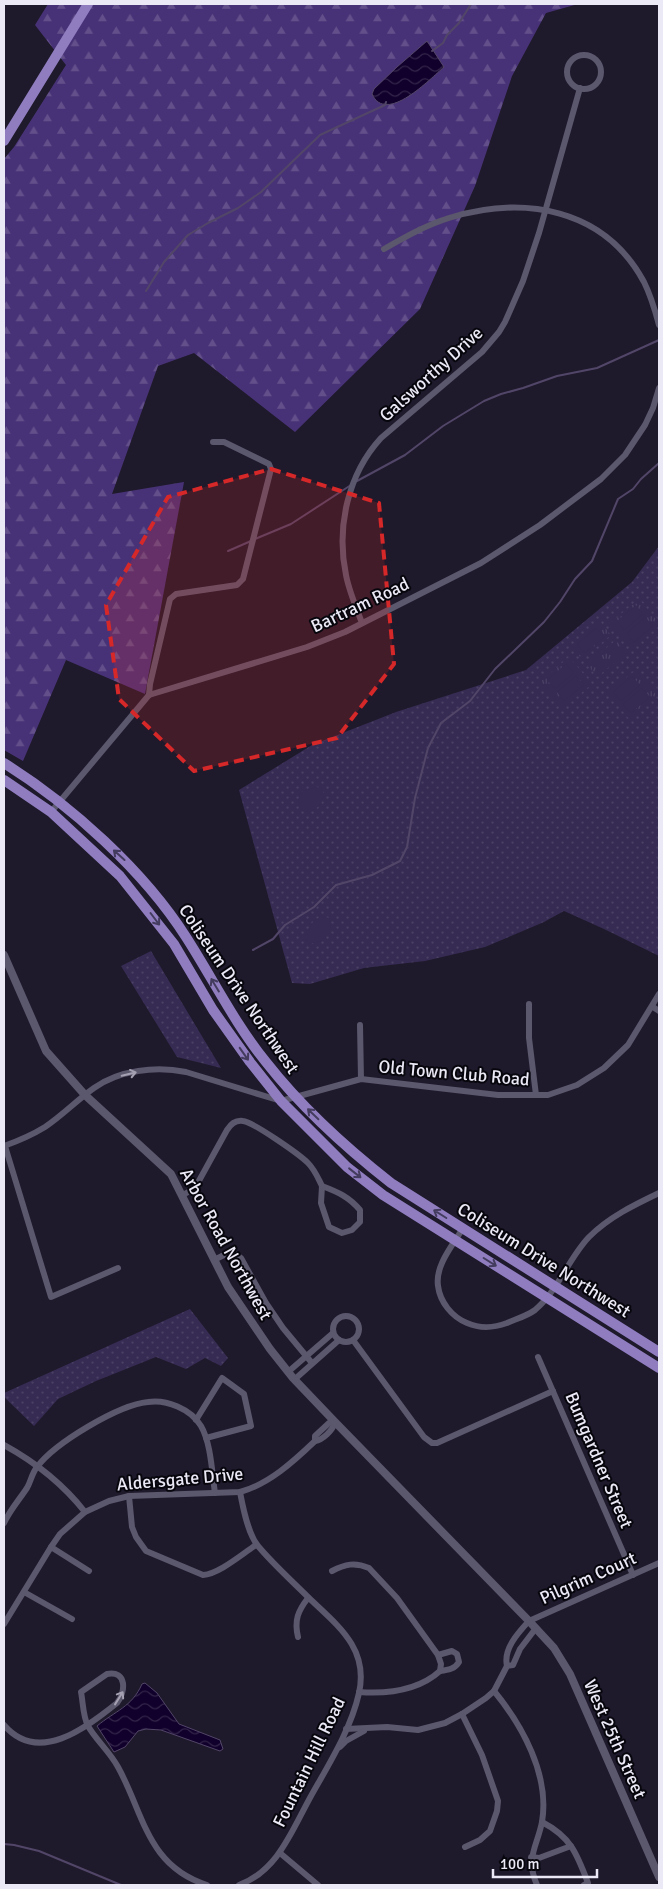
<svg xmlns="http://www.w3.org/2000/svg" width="663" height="1889" viewBox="0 0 663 1889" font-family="Signika,sans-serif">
  <defs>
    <pattern id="grass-dots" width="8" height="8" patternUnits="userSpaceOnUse" patternTransform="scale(1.25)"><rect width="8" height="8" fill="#362b53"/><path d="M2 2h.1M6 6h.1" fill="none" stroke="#4a4064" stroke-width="1.8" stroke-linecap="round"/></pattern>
    <pattern id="forest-firs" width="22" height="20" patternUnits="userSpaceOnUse" patternTransform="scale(1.25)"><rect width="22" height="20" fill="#483277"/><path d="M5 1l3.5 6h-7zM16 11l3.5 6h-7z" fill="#63508b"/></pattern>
    <pattern id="park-tufts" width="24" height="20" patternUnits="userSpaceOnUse" patternTransform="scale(1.25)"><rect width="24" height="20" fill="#362b53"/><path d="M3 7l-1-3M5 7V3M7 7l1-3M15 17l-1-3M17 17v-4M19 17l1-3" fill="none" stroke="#4a4064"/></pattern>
    <pattern id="water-waves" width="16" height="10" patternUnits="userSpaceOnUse" patternTransform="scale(1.25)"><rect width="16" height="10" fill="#10002b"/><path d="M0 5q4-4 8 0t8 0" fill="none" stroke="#33254a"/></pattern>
  </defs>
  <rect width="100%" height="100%" fill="#1e192b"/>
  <g fill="url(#grass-dots)">
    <polygon points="659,546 659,956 604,929 564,911 544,922 485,947 425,961 364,968 310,984 292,983 239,790 312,745 396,712 526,670 632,582"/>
    <polygon points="151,951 221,1068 177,1057 121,966"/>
    <polygon points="190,1309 228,1358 221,1366 205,1358 186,1369 156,1357 96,1381 58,1399 34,1426 4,1397 4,1393"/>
  </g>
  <polygon fill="url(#forest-firs)" points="48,4 578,4 546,13 512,76 475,186 420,309 295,432 194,353 158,366 112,494 184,482 145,694 66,660 23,761 4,750 4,159 14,147 66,65 35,25"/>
  <g fill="url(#park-tufts)">
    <polygon points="639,599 659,623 659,626 631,649 610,623"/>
    <polygon points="600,622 611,635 582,659 571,646"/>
    <polygon points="616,640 626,653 597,677 587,664"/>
    <polygon points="569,657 592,684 563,708 540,682"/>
    <polygon points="636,670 657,696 629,719 608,692"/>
  </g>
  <g fill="#362b53">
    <polygon points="636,605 643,614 624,630 617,621"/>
    <polygon points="645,617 653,626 634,642 627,633"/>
    <polygon points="596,628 604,637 585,653 577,644"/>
    <polygon points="566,664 574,673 555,689 547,680"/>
    <polygon points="576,676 584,685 564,701 557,692"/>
    <polygon points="632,676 640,685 621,701 613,692"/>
    <polygon points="642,688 650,697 631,713 623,704"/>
    <path d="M316 787 321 788 324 794C322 816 290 819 301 792Z"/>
    <path d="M321 916 329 918 331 923C330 935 321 945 308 943L306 938 312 923Z"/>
  </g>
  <g fill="url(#water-waves)" stroke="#524668">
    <path d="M427 41 444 67C430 79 386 125 372 94L374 89 397 67Z"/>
    <path d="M145 1683 157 1693 179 1724 220 1740 223 1749 220 1751 161 1730 146 1729 138 1731 125 1747 114 1752 97 1726C115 1711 132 1707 142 1684Z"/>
  </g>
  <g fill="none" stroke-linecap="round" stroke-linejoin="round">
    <g stroke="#524668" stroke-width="2">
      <polyline points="432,51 443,43 447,35 459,23 471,4"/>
      <polyline points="146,291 164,262 188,235 208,223 238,208 261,192 320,135 385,105 386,102"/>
      <polyline points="357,481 405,455 443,426 484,401 501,394 523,388 557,376 597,368 659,340"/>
      <polyline points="255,539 291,524 351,485"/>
      <polyline points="228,551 251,541"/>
      <polyline points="253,950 273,939 285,925 314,907 336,885 372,875 400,861 407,847 415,798 428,748 441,723 470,701 495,669 544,622 560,602 575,579 592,561 618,499 633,489 641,479 659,463"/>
      <polyline points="4,1844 14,1845 39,1851 121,1885"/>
    </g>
    <g stroke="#5b576c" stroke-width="6">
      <circle cx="584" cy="72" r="17"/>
      <path d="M384 249C405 237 426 225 449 218 524 195 604 208 644 282 651 296 655 310 659 325"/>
      <path d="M362 623C356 607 349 591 346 575 336 527 348 474 381 438L482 352 499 332 505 322 523 281 539 233 580 88"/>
      <polyline points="149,695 150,684 170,599 176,594 237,585 243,579 271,469 269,464 224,442 213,442"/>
      <polyline points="51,812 149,695 307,647 345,632 481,563 540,525 601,479 625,455 645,425 653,408 659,388"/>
      <polyline points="529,1004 529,1038 536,1095"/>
      <polyline points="653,1007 659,1011"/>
      <polyline points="360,1025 361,1079"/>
      <path d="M4 1146C18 1141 32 1135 45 1127 63 1115 77 1100 94 1088 119 1070 156 1066 186 1072L281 1101 361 1079 498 1095H548L577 1085 604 1068 628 1045 659 994"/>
      <polyline points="5,1146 51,1297 118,1268"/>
      <path d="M322 1186C338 1192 349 1197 360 1210V1222L352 1230 342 1233 329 1227 321 1203Z"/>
      <path d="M183 1195 195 1188 227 1130C231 1124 235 1120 243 1121 253 1122 299 1154 308 1163 315 1170 318 1178 322 1186"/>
      <path d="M463 1228C453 1245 435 1265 438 1286 440 1302 452 1317 467 1323 481 1329 493 1328 507 1323 516 1319 527 1316 535 1310 558 1291 568 1259 589 1237 609 1217 634 1205 659 1193"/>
      <polyline points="214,1260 224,1255 236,1254 241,1258 266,1303 283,1328 312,1363"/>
      <circle cx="346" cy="1329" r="13"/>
      <polyline points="353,1340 424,1437 432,1443 437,1443 553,1391"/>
      <polyline points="538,1357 633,1575"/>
      <polyline points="288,1372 333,1333"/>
      <polyline points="295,1379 339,1340"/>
      <polyline points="196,1420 222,1378 244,1394 251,1426 206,1438"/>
      <polyline points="315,1441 315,1436 329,1423 335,1422"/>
      <path d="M4 1445C35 1462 63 1484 85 1512"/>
      <path d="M129 1496 132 1527 136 1537 146 1551 203 1575C219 1574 242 1554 256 1545"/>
      <path d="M4 1523C10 1510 19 1500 27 1488 31 1481 32 1473 37 1467 55 1443 118 1405 148 1402 166 1399 191 1409 201 1426 211 1443 212 1473 215 1493"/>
      <polyline points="51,1547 89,1571"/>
      <path d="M332 1571C345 1564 355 1562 369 1568L397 1598 438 1655 441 1664 440 1671C419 1690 387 1694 359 1692"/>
      <polyline points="24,1592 72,1619"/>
      <path d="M4 1624 51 1547 60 1534 85 1512 109 1501 129 1496 240 1492C269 1484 293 1462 315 1441 323 1440 333 1430 335 1422"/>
      <path d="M298 1637C294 1620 298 1611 308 1598"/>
      <path d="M438 1655 452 1651 457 1654 459 1662C455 1669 448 1670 440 1671"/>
      <path d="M507 1666C503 1649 518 1633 529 1621L659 1563"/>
      <path d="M494 1691C522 1725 550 1775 542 1822 537 1847 525 1858 537 1885"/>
      <polyline points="462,1714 482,1755 498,1801 497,1811 490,1831 480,1840 465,1847"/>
      <path d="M4 1725C38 1765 86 1728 117 1703 126 1692 127 1670 107 1674L81 1692C83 1702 83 1717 88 1726 96 1740 110 1752 118 1767 144 1814 147 1866 207 1885"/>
      <polyline points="346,1729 387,1727 418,1730 445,1723 462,1714 486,1698 494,1691 507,1666 513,1665 520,1649 536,1628"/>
      <polyline points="340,1747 346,1741 364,1731"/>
      <path d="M542 1822C571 1837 577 1854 588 1883L584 1885"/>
      <polyline points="280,1853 318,1885"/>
      <polyline points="531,1857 539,1858 571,1846"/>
      <path d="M239 1885C278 1871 292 1830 311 1796 329 1764 351 1729 359 1693 369 1648 337 1625 309 1598 292 1581 273 1564 258 1546 248 1534 243 1508 240 1492"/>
    </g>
    <polyline stroke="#5b576c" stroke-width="8" points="4,955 46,1051 85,1095 171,1174 228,1287 270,1349 293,1378 335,1422 529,1621 554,1648 570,1674 659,1877"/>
    <g stroke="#8f7dc0" stroke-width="10">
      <polyline points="4,141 88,4"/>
      <path d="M4 763C71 805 144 871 186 937 213 979 235 1024 266 1062 302 1108 345 1147 391 1183L659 1352"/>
      <polyline points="4,780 51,812 120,876 174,944 213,1010 250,1062 281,1101 347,1167 383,1195 659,1368"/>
    </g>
  </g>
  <defs><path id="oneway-shaft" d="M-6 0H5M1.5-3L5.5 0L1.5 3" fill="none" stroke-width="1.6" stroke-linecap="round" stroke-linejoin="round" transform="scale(1.25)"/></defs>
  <g stroke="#443c5e">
    <use href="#oneway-shaft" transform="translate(119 855) rotate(-138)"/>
    <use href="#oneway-shaft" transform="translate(155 919) rotate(53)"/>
    <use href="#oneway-shaft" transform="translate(215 985) rotate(-121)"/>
    <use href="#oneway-shaft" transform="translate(244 1054) rotate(55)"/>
    <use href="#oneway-shaft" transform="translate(313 1114) rotate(-136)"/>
    <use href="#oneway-shaft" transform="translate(355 1173) rotate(38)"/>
    <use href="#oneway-shaft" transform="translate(440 1214) rotate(-148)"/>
    <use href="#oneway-shaft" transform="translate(490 1262) rotate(32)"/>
  </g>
  <g stroke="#a4a0b1">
    <use href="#oneway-shaft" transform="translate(129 1074) rotate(-13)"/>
    <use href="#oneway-shaft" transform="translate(119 1698) rotate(-58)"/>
  </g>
  <path fill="#d62828" fill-opacity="0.2" stroke="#d62828" stroke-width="4" stroke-dasharray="10 6" stroke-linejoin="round" d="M271 469 379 503 394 664 337 738 194 771 119 699 106 605 168 497Z"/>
  <g text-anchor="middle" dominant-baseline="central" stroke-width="4" stroke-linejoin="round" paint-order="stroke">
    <g font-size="18" fill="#ece9f6" stroke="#07060d">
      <text transform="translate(431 374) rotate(-42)">Galsworthy Drive</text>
      <text transform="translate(360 605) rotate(-25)">Bartram Road</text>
      <text transform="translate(239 989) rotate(56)">Coliseum Drive Northwest</text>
      <text transform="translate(454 1073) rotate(5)">Old Town Club Road</text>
      <text transform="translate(226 1244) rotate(61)">Arbor Road Northwest</text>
      <text transform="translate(544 1260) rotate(32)">Coliseum Drive Northwest</text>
      <text transform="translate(599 1460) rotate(67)">Bumgardner Street</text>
      <text transform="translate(180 1479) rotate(-5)">Aldersgate Drive</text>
      <text transform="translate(588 1578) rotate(-24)">Pilgrim Court</text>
      <text transform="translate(615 1739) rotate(66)">West 25th Street</text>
      <text transform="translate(309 1762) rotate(-64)">Fountain Hill Road</text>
    </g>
  </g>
  <rect width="663" height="1889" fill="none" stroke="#ece9f6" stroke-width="10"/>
  <path d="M493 1869v8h104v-8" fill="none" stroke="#ece9f6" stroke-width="2.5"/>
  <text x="500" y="1869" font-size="15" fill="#ece9f6" stroke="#07060d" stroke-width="4" paint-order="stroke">100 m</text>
</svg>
